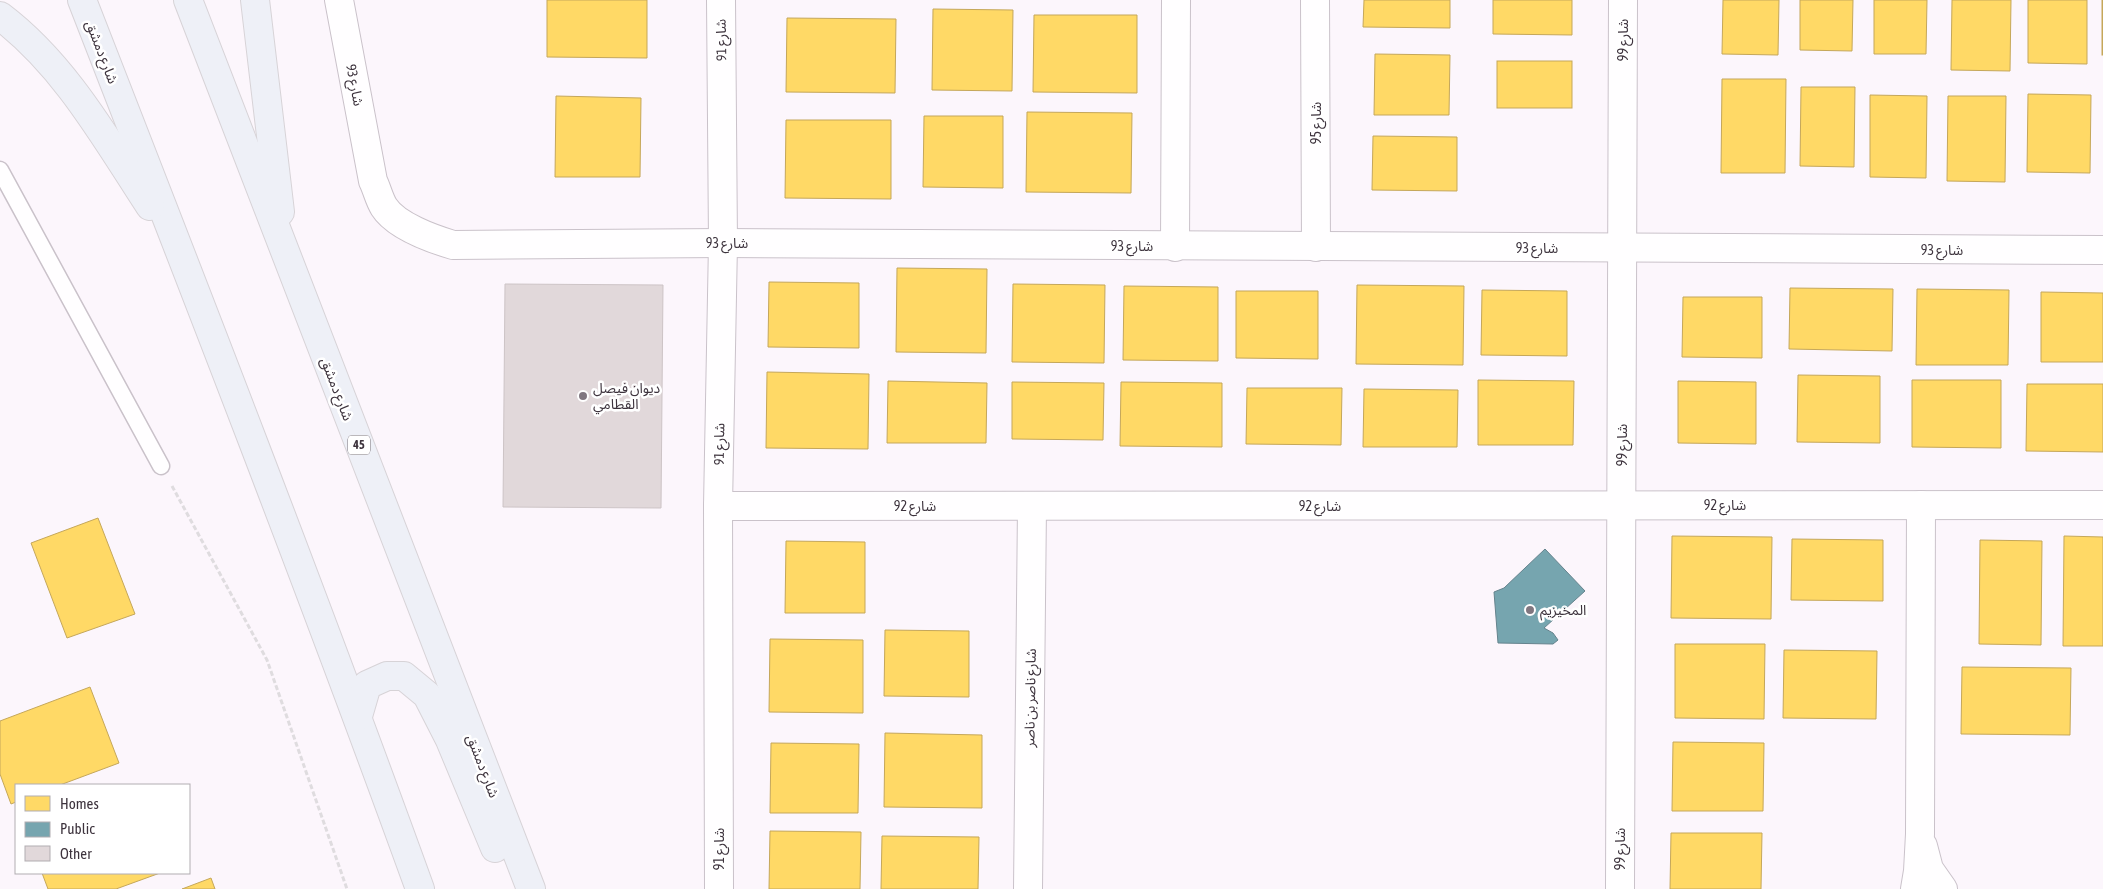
<svg xmlns="http://www.w3.org/2000/svg" width="2103" height="889" viewBox="0 0 2103 889" font-family="'Asap Condensed','Noto Sans Arabic',sans-serif">
  <rect width="100%" height="100%" fill="#fcf6fc"/>
  <g fill="#ffd966" stroke="#c5a75a">
    <polygon points="547,0 647,0 647,58 547,57"/>
    <polygon points="1364,0 1450,0 1450,28 1363,27"/>
    <polygon points="1493,0 1572,0 1572,35 1493,34"/>
    <polygon points="1723,0 1779,0 1778,55 1722,54"/>
    <polygon points="1800,0 1853,0 1852,51 1800,50"/>
    <polygon points="1874,0 1927,0 1926,54 1874,54"/>
    <polygon points="1952,0 2011,0 2010,71 1951,70"/>
    <polygon points="2028,0 2087,0 2087,64 2028,63"/>
    <rect x="2102" y="0" width="1" height="55"/>
    <polygon points="933,9 1013,10 1012,91 932,90"/>
    <polygon points="1034,15 1137,15 1137,93 1033,92"/>
    <polygon points="787,18 896,19 895,93 786,92"/>
    <polygon points="1375,54 1450,55 1449,115 1374,115"/>
    <rect x="1497" y="61" width="75" height="47"/>
    <polygon points="1722,79 1786,79 1785,173 1721,173"/>
    <polygon points="1801,87 1855,87 1854,167 1800,166"/>
    <polygon points="2028,94 2091,95 2090,173 2027,172"/>
    <polygon points="1870,95 1927,96 1926,178 1870,177"/>
    <polygon points="556,96 641,98 640,177 555,177"/>
    <polygon points="1948,96 2006,96 2005,182 1947,181"/>
    <polygon points="1027,112 1132,113 1131,193 1026,192"/>
    <polygon points="924,116 1003,116 1003,188 923,187"/>
    <polygon points="786,120 891,120 891,199 785,198"/>
    <polygon points="1373,136 1457,137 1457,191 1372,190"/>
    <polygon points="897,268 987,269 986,353 896,352"/>
    <polygon points="769,282 859,283 859,348 768,347"/>
    <polygon points="1013,284 1105,285 1104,363 1012,362"/>
    <polygon points="1357,285 1464,286 1463,365 1356,364"/>
    <polygon points="1124,286 1218,287 1218,361 1123,360"/>
    <polygon points="1790,288 1893,289 1892,351 1789,349"/>
    <polygon points="1917,289 2009,290 2008,365 1916,365"/>
    <polygon points="1482,290 1567,291 1567,356 1481,355"/>
    <polygon points="1236,291 1318,291 1318,359 1236,358"/>
    <polygon points="2041,292 2103,293 2103,362 2041,362"/>
    <polygon points="1683,297 1762,297 1762,358 1682,357"/>
    <polygon points="767,372 869,374 868,449 766,448"/>
    <polygon points="1798,375 1880,376 1880,443 1797,442"/>
    <polygon points="1478,380 1574,381 1573,445 1478,445"/>
    <polygon points="1912,380 2001,380 2001,448 1912,447"/>
    <polygon points="888,381 987,383 986,443 887,443"/>
    <polygon points="1678,381 1756,382 1756,444 1678,443"/>
    <polygon points="1012,382 1104,383 1103,440 1012,439"/>
    <polygon points="1121,382 1222,383 1222,447 1120,446"/>
    <polygon points="2027,384 2103,384 2103,452 2026,451"/>
    <polygon points="1247,388 1342,388 1341,445 1246,444"/>
    <polygon points="1364,389 1458,390 1457,447 1363,447"/>
    <polygon points="98,518 135,614 67,638 31,543"/>
    <polygon points="1672,536 1772,537 1771,619 1671,618"/>
    <polygon points="2064,536 2103,537 2103,646 2063,646"/>
    <polygon points="1792,539 1883,540 1883,601 1791,600"/>
    <polygon points="1980,540 2042,541 2041,645 1979,644"/>
    <polygon points="786,541 865,542 865,613 785,613"/>
    <polygon points="885,630 969,631 969,697 884,696"/>
    <polygon points="770,639 863,640 863,713 769,712"/>
    <polygon points="1675,644 1765,644 1764,719 1675,718"/>
    <polygon points="1784,650 1877,651 1876,719 1783,718"/>
    <polygon points="1962,667 2071,668 2070,735 1961,734"/>
    <polygon points="90,687 119,763 60,785 16,785 16,802 11,804 0,774 0,721"/>
    <polygon points="885,733 982,735 982,808 884,807"/>
    <polygon points="1673,742 1764,743 1763,811 1672,811"/>
    <polygon points="771,743 859,744 858,813 770,813"/>
    <polygon points="770,831 861,832 860,889 769,889"/>
    <polygon points="1671,833 1762,833 1761,889 1670,889"/>
    <polygon points="882,836 979,837 978,889 881,889"/>
    <polygon points="42,873 160,873 116,889 48,889"/>
    <polygon points="211,878 215,889 182,889"/>
  </g>
  <polygon fill="#76a5af" stroke="#65838d" points="1545,549 1585,591 1544,628 1553,633 1558,640 1553,644 1498,643 1494,592 1504,588"/>
  <polygon fill="#e1d8da" stroke="#cdc4c6" points="505,284 663,285 661,508 503,507"/>
  <g fill="none" stroke-linecap="round" stroke-linejoin="round">
    <defs>
      <polyline id="lane" points="0,170 161,466"/>
      <g id="street">
        <path d="M339 0 373 181C377 189 379 199 384 207 396 226 433 239 453 245L723 243 2103 250"/>
        <polyline points="1315,0 1316,247"/>
        <polyline points="1175,247 1176,0"/>
        <polyline points="718,506 2103,505"/>
        <polyline points="1923,846 1929,869 1943,889"/>
        <polyline points="719,889 718,506 723,243 721,0"/>
        <polyline points="1028,889 1032,506"/>
        <polyline points="1620,889 1623,0"/>
        <polyline points="1915,889 1918,871 1920,834 1921,505"/>
      </g>
      <g id="primary">
        <path d="M82 0C197 295 312 591 420 889"/>
        <polyline points="188,0 531,889"/>
        <polyline points="255,0 280,212"/>
        <path d="M0 16C65 65 106 139 150 206"/>
        <polyline points="358,716 367,685 387,676 404,676 427,695 450,740 495,848"/>
      </g>
    </defs>
    <use href="#lane" stroke="#cac2ca" stroke-width="19"/>
    <use href="#street" stroke="#cac2ca" stroke-width="30"/>
    <use href="#primary" stroke="#d7d3d7" stroke-width="30"/>
    <polyline stroke="#dfdcdf" stroke-width="3" stroke-dasharray="5 2.5" stroke-linecap="butt" points="172,486 267,660 347,889"/>
    <use href="#lane" stroke="#fffeff" stroke-width="16"/>
    <use href="#street" stroke="#fffeff" stroke-width="28"/>
    <use href="#primary" stroke="#eef0f7" stroke-width="28"/>
  </g>
  <g fill="#807780" stroke="#fff" stroke-width="2">
    <circle cx="583" cy="396" r="5"/>
    <circle cx="1530" cy="610" r="5"/>
  </g>
  <g text-anchor="middle" dominant-baseline="central" stroke-width="5" stroke-linejoin="round" paint-order="stroke">
    <rect fill="#fff" stroke="#777077" stroke-width="1" x="348" y="435.5" width="22" height="19" rx="4"/>
    <g font-size="12" font-weight="bold" fill="#3d333d">
      <text x="359" y="445">45</text>
    </g>
    <g font-size="14" fill="#3d333d" stroke="#fff">
      <text transform="translate(721 40) rotate(-91)">شارع 91</text>
      <text transform="translate(1623 40) rotate(-90)">شارع 99</text>
      <text transform="translate(102 52) rotate(69)">شارع دمشق</text>
      <text transform="translate(355 85) rotate(79)">شارع 93</text>
      <text transform="translate(1316 123) rotate(-90)">شارع 95</text>
      <text x="727" y="243">شارع 93</text>
      <text x="1132" y="246">شارع 93</text>
      <text x="1537" y="248">شارع 93</text>
      <text x="1942" y="250">شارع 93</text>
      <text transform="translate(337 389) rotate(69)">شارع دمشق</text>
      <text transform="translate(719 444) rotate(-89)">شارع 91</text>
      <text transform="translate(1622 445) rotate(-90)">شارع 99</text>
      <text x="1725" y="505">شارع 92</text>
      <text x="915" y="506">شارع 92</text>
      <text x="1320" y="506">شارع 92</text>
      <text transform="translate(1030 698) rotate(-89)">شارع ناصر بن ناصر</text>
      <text transform="translate(483 766) rotate(69)">شارع دمشق</text>
      <text transform="translate(719 849) rotate(-90)">شارع 91</text>
      <text transform="translate(1620 849) rotate(-90)">شارع 99</text>
    </g>
    <g font-size="14" fill="#3d333d" stroke="#fff" text-anchor="start">
      <text x="593" y="388">ديوان فيصل<tspan x="593" dy="16">القطامي</tspan></text>
      <text x="1540" y="610">المخيزيم</text>
    </g>
  </g>
  <rect x="15" y="784" width="175" height="90" fill="#ffffff" stroke="#b1adb1"/>
  <rect x="25" y="796" width="25" height="15" fill="#ffd966" stroke="#b1adb1"/>
  <text x="60" y="809" font-size="15" fill="#3d333d">Homes</text>
  <rect x="25" y="822" width="25" height="15" fill="#76a5af" stroke="#b1adb1"/>
  <text x="60" y="834" font-size="15" fill="#3d333d">Public</text>
  <rect x="25" y="846" width="25" height="15" fill="#e1d8da" stroke="#b1adb1"/>
  <text x="60" y="859" font-size="15" fill="#3d333d">Other</text>
</svg>
